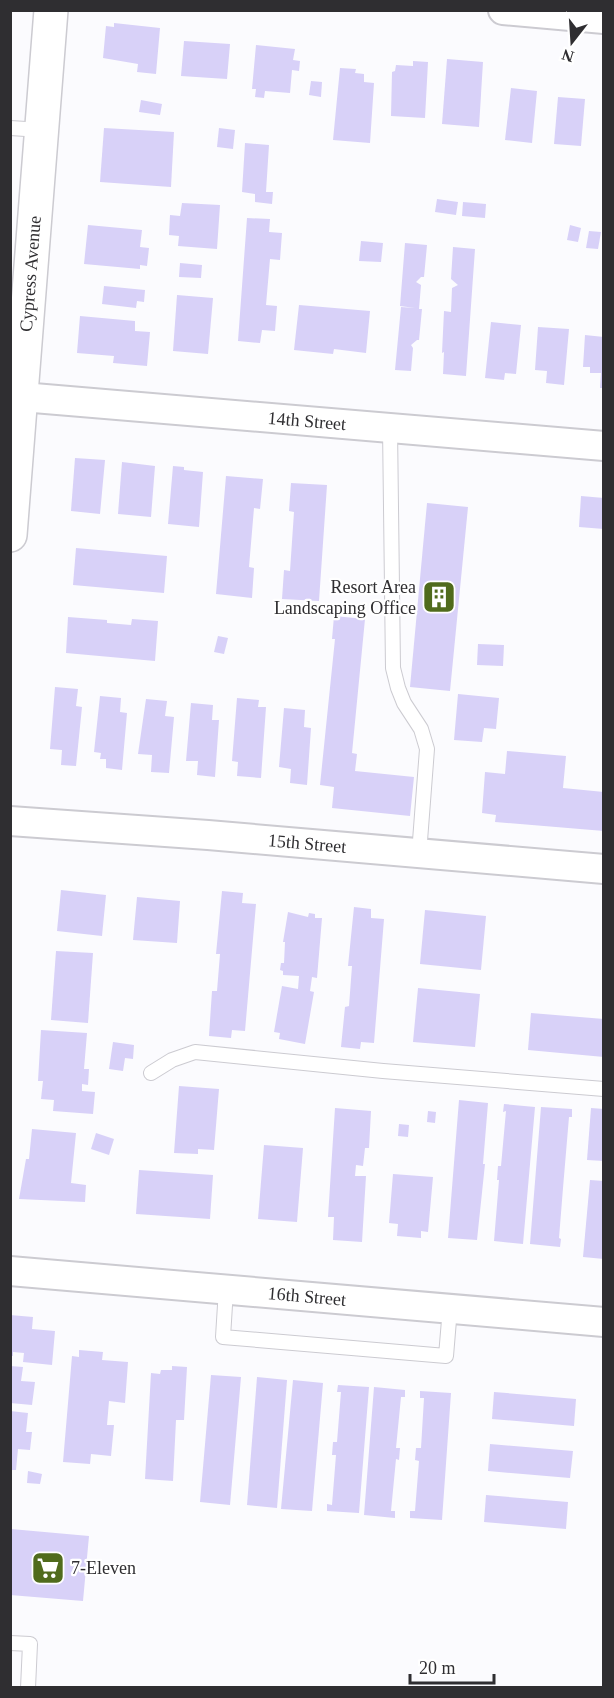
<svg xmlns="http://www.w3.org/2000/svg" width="614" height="1698" viewBox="0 0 614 1698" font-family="'Times New Roman',serif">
  <rect width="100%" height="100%" fill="#fbfbfe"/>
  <g fill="#d8d1f8">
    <polygon points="114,23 160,28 156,74 137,72 138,64 103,58 106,26 114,27"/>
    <polygon points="184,41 230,44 227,79 181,76"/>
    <polygon points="256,45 295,49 293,60 300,61 299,71 292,70 290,93 265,91 264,98 255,97 256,89 252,89"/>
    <polygon points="447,59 483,62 479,127 442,124"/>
    <polygon points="413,61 428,62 425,118 391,116 392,72 395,71 396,65 413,66"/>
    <polygon points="340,68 356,69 355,73 364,74 364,82 374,83 370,143 333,140"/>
    <polygon points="311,81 322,82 321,97 309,95"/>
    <polygon points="511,88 537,91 532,143 505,140"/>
    <polygon points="558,97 585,99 581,146 554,144"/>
    <polygon points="141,100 162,104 160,115 139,112"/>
    <polygon points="104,128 174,132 171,187 100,182"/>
    <polygon points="219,128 235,130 233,149 217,147"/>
    <polygon points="245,143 269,145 266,192 273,192 272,204 255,202 255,194 242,192"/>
    <polygon points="437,199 458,202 456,215 435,212"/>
    <polygon points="463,202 486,204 485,218 462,216"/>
    <polygon points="182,203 220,205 217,249 178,246 179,236 169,235 170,215 180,216"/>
    <polygon points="247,218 270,219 269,232 282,233 280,260 270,259 266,305 277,306 275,331 262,330 260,343 238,341"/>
    <polygon points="88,225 142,230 140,247 149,248 147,266 140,265 140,269 84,264"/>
    <polygon points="570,225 581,228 578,242 567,240"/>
    <polygon points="589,231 601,232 598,249 586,248"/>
    <polygon points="361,241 383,243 381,262 359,261"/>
    <polygon points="405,243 427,245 424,277 421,277 416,282 421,285 419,309 422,309 419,340 417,340 411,345 413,348 411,371 395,370 401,307 415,308 400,306"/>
    <polygon points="453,247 475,249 466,376 443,374 444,352 442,353 444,311 451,312 452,288 458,285 451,279"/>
    <polygon points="180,263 202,265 201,278 179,277"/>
    <polygon points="104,286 145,290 144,302 137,301 136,308 102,304"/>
    <polygon points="177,295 213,298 208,354 173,351"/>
    <polygon points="299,305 370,311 366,353 334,349 333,354 294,350"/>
    <polygon points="80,316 135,321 135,331 150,332 147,366 113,363 114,356 77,353"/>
    <polygon points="491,322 521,325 516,374 505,373 504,380 485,378"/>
    <polygon points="538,327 569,329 564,385 546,383 547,371 535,370"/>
    <polygon points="585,335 604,337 604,388 600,388 601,373 590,373 590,367 583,367"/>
    <polygon points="75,458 105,460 100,514 71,511"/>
    <polygon points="122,462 155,466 151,517 118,514"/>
    <polygon points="173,466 184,467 184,470 203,472 199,527 168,524"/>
    <polygon points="226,476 263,479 260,509 254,508 249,567 254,568 252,598 216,594"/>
    <polygon points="291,483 327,485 319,601 282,599 284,570 290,571 294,512 289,511"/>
    <polygon points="581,496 604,498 604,529 579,527"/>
    <polygon points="427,503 468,507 450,691 410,687"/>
    <polygon points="76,548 167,556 164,593 73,585"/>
    <polygon points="334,616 365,619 352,753 357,754 355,771 414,777 410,816 332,808 334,787 320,785 335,639 332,639"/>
    <polygon points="68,617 107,620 107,623 131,625 132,619 158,621 155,661 66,653"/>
    <polygon points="218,636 228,638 224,654 214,652"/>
    <polygon points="478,644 504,645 503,666 477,665"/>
    <polygon points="55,687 78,689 76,706 82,707 76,766 61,765 62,750 50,749"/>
    <polygon points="458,694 499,698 496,729 484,728 482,742 454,740"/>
    <polygon points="100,696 121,698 120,712 127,713 122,770 106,768 106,759 100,759 101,753 94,752"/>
    <polygon points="237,698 259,700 258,707 266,707 261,778 237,776 238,762 232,761"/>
    <polygon points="146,699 167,701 165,716 174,717 169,773 151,772 152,755 138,754"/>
    <polygon points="191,703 213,705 212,720 219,720 215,777 197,775 198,761 186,761"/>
    <polygon points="284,708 305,710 304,727 311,728 307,785 290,783 291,769 279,767"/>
    <polygon points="507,751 566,756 563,788 604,792 604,831 495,822 496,815 482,813 485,772 505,774"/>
    <polygon points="61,890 106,895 102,936 57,931"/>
    <polygon points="222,891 243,893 242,903 256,904 245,1031 232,1030 231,1038 209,1036 212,991 217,991 220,954 216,954"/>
    <polygon points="137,897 180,901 177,943 133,940"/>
    <polygon points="354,907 371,909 371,918 384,919 374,1043 361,1042 360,1049 341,1047 345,1007 349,1006 352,966 348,966"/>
    <polygon points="425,910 486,916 481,970 420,964"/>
    <polygon points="288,912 308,917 309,913 315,914 315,918 322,918 317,978 312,977 310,991 314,992 305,1044 279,1039 280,1033 274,1032 282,986 298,989 299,976 283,975 283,971 280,970 281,963 284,963 285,942 283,942"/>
    <polygon points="56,951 93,953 88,1023 51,1020"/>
    <polygon points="418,988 480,994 475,1047 413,1042"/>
    <polygon points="531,1013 604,1019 604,1057 528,1050"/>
    <polygon points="41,1030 87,1033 84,1069 89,1069 88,1085 82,1084 82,1091 95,1092 93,1114 53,1111 54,1100 41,1099 43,1081 38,1081"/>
    <polygon points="113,1042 134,1045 133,1059 125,1058 123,1071 109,1069"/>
    <polygon points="179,1086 219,1089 214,1150 198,1149 198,1154 174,1153"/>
    <polygon points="459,1100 488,1103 483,1164 485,1164 477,1240 448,1238"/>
    <polygon points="504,1104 535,1107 523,1244 494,1241 499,1180 497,1180 498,1166 501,1166 506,1111 503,1112"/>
    <polygon points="541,1107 572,1109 572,1117 569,1117 563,1188 559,1238 561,1239 560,1247 530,1244"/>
    <polygon points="335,1108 371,1111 369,1148 365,1148 363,1166 356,1165 355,1176 366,1176 362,1242 333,1240 334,1217 328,1217"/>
    <polygon points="591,1108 604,1109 604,1161 587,1160"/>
    <polygon points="428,1111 436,1112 435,1123 427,1122"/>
    <polygon points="399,1124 409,1125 408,1137 398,1136"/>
    <polygon points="32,1129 76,1133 71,1183 86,1185 85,1202 19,1199 26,1159 29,1159"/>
    <polygon points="96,1133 114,1139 109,1155 91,1149"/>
    <polygon points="264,1145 303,1148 297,1222 258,1219"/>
    <polygon points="139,1170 213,1175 210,1219 136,1214"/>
    <polygon points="393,1174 433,1177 428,1232 421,1231 421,1238 397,1236 398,1224 389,1223"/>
    <polygon points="590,1180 604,1181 604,1259 583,1257"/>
    <polygon points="10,1315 33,1317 32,1329 55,1331 52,1365 23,1362 24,1353 13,1352 13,1356 10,1356"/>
    <polygon points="79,1350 103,1352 102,1360 128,1362 125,1403 109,1401 107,1425 114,1425 111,1456 91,1454 90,1464 63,1462 72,1356 79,1357"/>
    <polygon points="10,1366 23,1367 21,1381 35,1382 32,1405 10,1403"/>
    <polygon points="172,1366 187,1367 184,1420 176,1420 173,1481 145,1479 151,1373 160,1374 161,1370 172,1370"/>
    <polygon points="211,1375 241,1377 230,1505 200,1502"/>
    <polygon points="257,1377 287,1380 277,1508 247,1505"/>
    <polygon points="293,1380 323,1383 312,1511 281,1509"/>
    <polygon points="338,1385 369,1387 359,1513 327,1511 327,1504 332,1505 336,1455 332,1455 333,1442 337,1442 341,1392 337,1392"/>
    <polygon points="374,1387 405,1390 405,1397 401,1397 396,1448 400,1448 399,1460 396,1459 391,1511 395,1511 395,1518 364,1515"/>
    <polygon points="420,1391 451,1393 442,1520 410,1518 410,1511 415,1511 419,1461 415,1460 416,1448 421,1448 424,1398 420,1398"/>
    <polygon points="494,1392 576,1399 574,1426 492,1419"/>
    <polygon points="10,1411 28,1413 26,1432 32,1432 30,1450 18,1449 16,1470 10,1470"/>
    <polygon points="490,1444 573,1451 570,1478 488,1471"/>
    <polygon points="28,1471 42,1474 40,1484 27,1483"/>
    <polygon points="486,1495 568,1502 566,1529 484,1522"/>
    <polygon points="11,1529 89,1536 83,1601 10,1595"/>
  </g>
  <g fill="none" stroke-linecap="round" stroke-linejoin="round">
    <defs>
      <g id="service">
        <polyline points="10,128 42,130"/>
        <polyline points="390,427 393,668 398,688 404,703 421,729 427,749 419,854"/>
        <polyline points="151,1073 172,1060 195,1052 383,1071 604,1089"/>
        <polyline points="226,1289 223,1337 446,1356 450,1308"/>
        <polyline points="10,1643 30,1644 28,1688"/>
      </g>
      <g id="minor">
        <polyline points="503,10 604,19"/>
        <path id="s1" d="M10 396 604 446"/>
        <path id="s2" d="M10 821 208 835 604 869"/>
        <path id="s3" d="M10 1271 604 1322"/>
      </g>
      <g id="tertiary">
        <path id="s4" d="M10 535 51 10"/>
      </g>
    </defs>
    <use href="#service" stroke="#cccbd1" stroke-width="16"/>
    <use href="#minor" stroke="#cccbd1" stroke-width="32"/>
    <use href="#tertiary" stroke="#cccbd1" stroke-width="36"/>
    <use href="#service" stroke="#fff" stroke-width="14"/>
    <use href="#minor" stroke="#fff" stroke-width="28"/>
    <use href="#tertiary" stroke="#fff" stroke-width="33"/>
  </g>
  <defs>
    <symbol id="building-square" viewBox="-11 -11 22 22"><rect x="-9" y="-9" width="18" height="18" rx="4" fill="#506b1d" stroke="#fff"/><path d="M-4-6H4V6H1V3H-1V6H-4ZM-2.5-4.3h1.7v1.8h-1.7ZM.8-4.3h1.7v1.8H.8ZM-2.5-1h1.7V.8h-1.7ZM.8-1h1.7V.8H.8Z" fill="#fff"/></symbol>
    <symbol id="supermarket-square" viewBox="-11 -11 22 22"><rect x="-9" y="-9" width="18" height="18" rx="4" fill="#506b1d" stroke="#fff"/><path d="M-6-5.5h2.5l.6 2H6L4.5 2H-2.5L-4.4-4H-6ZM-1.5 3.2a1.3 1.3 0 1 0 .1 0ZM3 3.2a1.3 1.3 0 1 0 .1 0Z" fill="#fff"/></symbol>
  </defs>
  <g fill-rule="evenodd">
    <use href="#building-square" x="420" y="578" width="38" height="38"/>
    <use href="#supermarket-square" x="29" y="1549" width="38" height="38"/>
  </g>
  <g text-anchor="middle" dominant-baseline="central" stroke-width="4.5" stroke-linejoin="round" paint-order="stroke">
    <g font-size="18" fill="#2f2e31" stroke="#fff">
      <text stroke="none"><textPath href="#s4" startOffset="262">Cypress Avenue</textPath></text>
      <text stroke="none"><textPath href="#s1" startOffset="298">14th Street</textPath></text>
      <text stroke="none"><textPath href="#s2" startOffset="298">15th Street</textPath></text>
      <text stroke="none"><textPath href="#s3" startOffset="298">16th Street</textPath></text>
    </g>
    <g font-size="18" fill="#2f2e31" stroke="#fff" text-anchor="end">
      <text x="416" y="587">Resort Area<tspan x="416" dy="21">Landscaping Office</tspan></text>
      <text x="71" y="1568" text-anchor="start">7-Eleven</text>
    </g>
  </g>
  <rect width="614" height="1698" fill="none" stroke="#2f2e31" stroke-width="24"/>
  <g transform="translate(572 42) rotate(197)" stroke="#ffffff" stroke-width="4.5" paint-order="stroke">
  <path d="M0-4.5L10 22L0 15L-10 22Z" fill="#2f2e31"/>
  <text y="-9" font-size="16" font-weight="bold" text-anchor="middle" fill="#2f2e31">N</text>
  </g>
  <path d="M410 1674v9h84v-9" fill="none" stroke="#2f2e31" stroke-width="3"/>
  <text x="419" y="1674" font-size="18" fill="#2f2e31" stroke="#ffffff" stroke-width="4.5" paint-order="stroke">20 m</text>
</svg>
